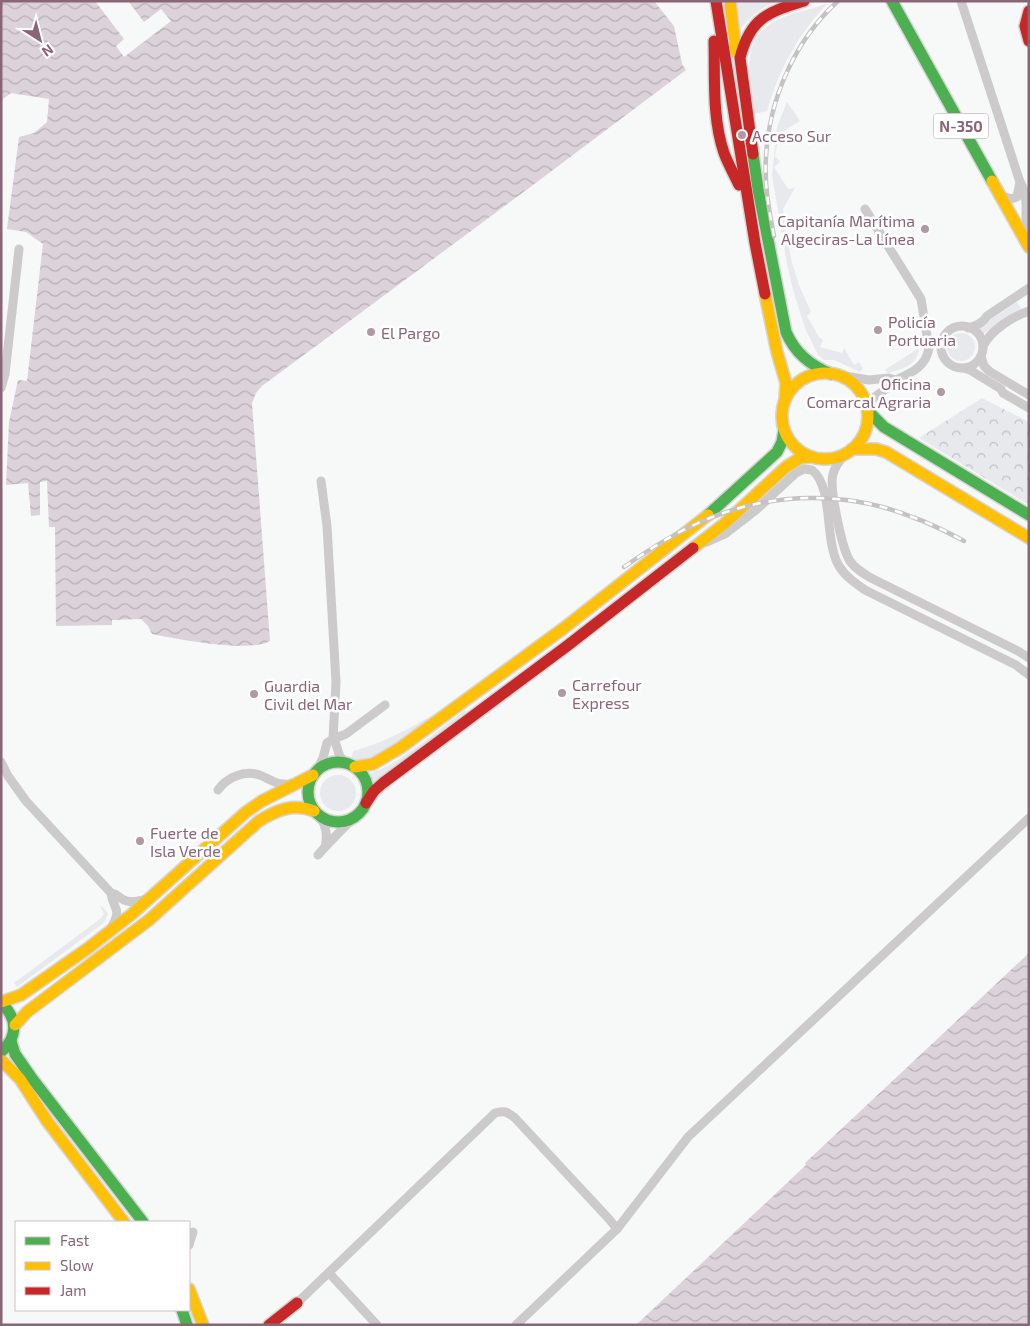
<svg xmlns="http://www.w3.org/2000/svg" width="1030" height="1326" viewBox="0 0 1030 1326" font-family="'Exo 2',sans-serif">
  <defs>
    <pattern id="park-crowns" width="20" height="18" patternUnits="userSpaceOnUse" patternTransform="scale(1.25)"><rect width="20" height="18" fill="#e7e9ec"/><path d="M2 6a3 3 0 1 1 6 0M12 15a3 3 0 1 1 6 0" fill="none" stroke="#c1c0c4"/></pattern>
    <pattern id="water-waves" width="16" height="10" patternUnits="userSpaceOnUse" patternTransform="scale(1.25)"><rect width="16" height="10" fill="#dcd2d9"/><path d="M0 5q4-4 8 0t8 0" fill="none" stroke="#b8aeb5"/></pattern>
  </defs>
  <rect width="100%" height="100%" fill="#f7f8f8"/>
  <g fill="#e7e9ec">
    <path d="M736 1H778C761 8 749 16 739 32Z"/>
    <path d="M825 4 826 5C797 36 779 70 767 111L754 114C750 74 737 35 784 17 797 11 811 10 825 4Z"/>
    <polygon points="787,102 800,121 777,135 779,142 777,146 775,156 780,162 774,167 788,189 795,188 783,209 784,222 792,263 799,285 811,312 807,316 819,337 823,340 820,347 842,353 844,348 854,365 859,362 863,368 860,372 834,360 824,360 818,355 805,328 793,290 787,264 772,175 777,127"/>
    <polygon points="1017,302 1021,308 983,334 977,328"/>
    <circle cx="961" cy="347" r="14"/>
    <path d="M919 348C918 365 903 369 888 373L885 370Z"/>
    <path d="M465 710 466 712 372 784 368 774C401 764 436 731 465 710Z"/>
    <path d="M436 713C416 728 377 765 352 759L353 751C383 743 409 729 436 713Z"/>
    <circle cx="338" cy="793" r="18"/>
    <polygon points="100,906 103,907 108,914 105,921 101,925 17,987 14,983 100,919 104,914"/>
  </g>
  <polygon fill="url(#park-crowns)" points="982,398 1029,422 1029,505 919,438"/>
  <g fill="url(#water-waves)">
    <path d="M1 1H95L124 39 116 46 124 57 171 21 161 9 144 22 128 1H654L674 26 682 64 686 70 529 188 262 386 256 393 252 403 270 641C251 653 175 639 152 634L148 626 141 619 112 620V625L56 626 55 527H49L47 481 40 482V515L31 516 28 483 6 485 9 422 18 380 27 381 43 244 26 232 7 229 19 137 34 133 47 122 49 99 11 93 3 99 1 105Z"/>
    <polygon points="1029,953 1029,1325 636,1325 806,1165 805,1163"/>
  </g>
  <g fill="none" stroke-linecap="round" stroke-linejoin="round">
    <defs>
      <g id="fast">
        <polyline points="892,1 992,181"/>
        <path d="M753 154 758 189 786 332C795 353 810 365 831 374"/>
        <polyline points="868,411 884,427 1029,515"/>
        <polyline points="708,515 777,452 782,442 784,430"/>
        <circle cx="338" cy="792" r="30"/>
        <path d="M1 1003C18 1018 18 1037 1 1052"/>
        <polyline points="11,1041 15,1054 31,1077 143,1222"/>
        <polyline points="182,1310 187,1325"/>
      </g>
      <g id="slow">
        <polyline points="730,1 736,52"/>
        <polyline points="992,181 1029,247"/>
        <polyline points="765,294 777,352 786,383 785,400"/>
        <circle cx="825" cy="416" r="43"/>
        <polyline points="852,449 876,449 886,452 1029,538"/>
        <polyline points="693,548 724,524 786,467 800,458 812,457"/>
        <polyline points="355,767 373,764 400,748 564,628 708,515"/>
        <polyline points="1,1002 21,995 87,949 132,914 246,812 262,801 313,775"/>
        <path d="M15 1025 27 1012 149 920 259 821C277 810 293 803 314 811"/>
        <polyline points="1,1060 20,1079 47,1121 124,1222"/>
        <polyline points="189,1289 203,1325"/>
      </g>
      <g id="jam">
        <polyline points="716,1 755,243 765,294"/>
        <polyline points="1029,11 1025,26 1029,41"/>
        <path d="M714 41C715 78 712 118 724 153 728 164 734 174 739 185"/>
        <path d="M753 154 740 58C750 18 768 12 804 1"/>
        <polyline points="366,803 374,791 383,783 567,646 693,548"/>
        <polyline points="269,1325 297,1303"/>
      </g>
    </defs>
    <use href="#fast" stroke="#d6d4d5" stroke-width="14"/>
    <use href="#slow" stroke="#d6d4d5" stroke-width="14"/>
    <use href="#jam" stroke="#d6d4d5" stroke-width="14"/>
    <g stroke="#cdcacc" stroke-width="9">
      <path d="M961 1 1020 182C1030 198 1024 217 1027 235"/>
      <polyline points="1006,197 1010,199 1017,197 1020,182"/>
      <path d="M865 209 921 299 929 348C926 366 913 372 898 379 892 382 896 380 892 384 881 394 874 394 867 408"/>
      <circle cx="962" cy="347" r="21"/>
      <path d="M968 328C976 326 983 323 987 316L1029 288"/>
      <path d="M983 346C990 331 1013 316 1029 311"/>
      <polyline points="981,356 984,366 989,371 1029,395"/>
      <polyline points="964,368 970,370 1001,389 1003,393 1029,408"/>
      <polyline points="838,375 869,380 889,378 895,380"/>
      <polyline points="1,388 5,374 19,249"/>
      <path d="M845 454C840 460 835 466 833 474 829 488 842 549 850 561 855 569 863 573 871 578L1018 651 1029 658"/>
      <path d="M321 481 327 526 336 682 333 739C340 748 335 754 346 763"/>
      <path d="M707 542 725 534 756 510 796 473 804 469 812 470C834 487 824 542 839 566 845 576 855 583 865 590L1016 665 1029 675"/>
      <path d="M1 762 8 776 26 801 111 893C113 910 123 908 111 928"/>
      <polyline points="317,770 323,758 327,743 333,739 346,734 385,705"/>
      <path d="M218 790C227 777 246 769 262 776 275 782 276 785 293 784"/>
      <path d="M319 815C326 826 328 834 325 847L354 817"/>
      <polyline points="318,855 325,847"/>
      <path d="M111 893C117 894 118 896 122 899 130 904 139 901 148 899"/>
      <polyline points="189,1245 193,1232"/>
      <polyline points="330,1274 377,1325"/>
      <path d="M297 1303 495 1113C504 1110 508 1112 515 1118L609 1219 617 1229"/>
      <polyline points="516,1325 617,1229 688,1137 1029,818"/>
    </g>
    <use href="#fast" stroke="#4caf50" stroke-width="11"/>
    <use href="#slow" stroke="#ffc107" stroke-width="11"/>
    <use href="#jam" stroke="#c62828" stroke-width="11"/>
    <defs>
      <g id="rail">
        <path d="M774 236C769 210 764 183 766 157 769 99 795 40 838 1"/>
        <path d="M624 567C651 548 679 530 710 518 774 492 848 491 912 517 930 523 947 532 964 541"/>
      </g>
    </defs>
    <use href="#rail" stroke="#c5c2c3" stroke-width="4.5"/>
    <use href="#rail" stroke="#fff" stroke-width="2.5" stroke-dasharray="8" stroke-linecap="butt"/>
  </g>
  <g fill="#b098a4" stroke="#fff" stroke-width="2">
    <circle cx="742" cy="135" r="5"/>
    <circle cx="925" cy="229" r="5"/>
    <circle cx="878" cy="330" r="5"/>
    <circle cx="371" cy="332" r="5"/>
    <circle cx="941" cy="392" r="5"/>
    <circle cx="562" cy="693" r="5"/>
    <circle cx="254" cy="694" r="5"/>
    <circle cx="140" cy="841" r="5"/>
  </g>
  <g text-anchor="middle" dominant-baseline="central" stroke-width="5" stroke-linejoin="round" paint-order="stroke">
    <rect fill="#fff" stroke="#ad939f" stroke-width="1" x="933.5" y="113.5" width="55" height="25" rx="4"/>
    <g font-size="15" font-weight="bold" fill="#8a6576">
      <text x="961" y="126">N-350</text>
    </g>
    <g font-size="16" fill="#8a6576" stroke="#fff" text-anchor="start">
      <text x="752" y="135">Acceso Sur</text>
      <text x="915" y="220" text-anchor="end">Capitanía Marítima<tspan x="915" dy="18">Algeciras-La Línea</tspan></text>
      <text x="888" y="321">Policía<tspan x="888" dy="18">Portuaria</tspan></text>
      <text x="381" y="332">El Pargo</text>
      <text x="931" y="383" text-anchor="end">Oficina<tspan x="931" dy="18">Comarcal Agraria</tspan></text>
      <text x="572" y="684">Carrefour<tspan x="572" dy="18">Express</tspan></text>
      <text x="264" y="685">Guardia<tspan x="264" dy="18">Civil del Mar</tspan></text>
      <text x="150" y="832">Fuerte de<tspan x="150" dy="18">Isla Verde</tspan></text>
    </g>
  </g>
  <rect width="1030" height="1326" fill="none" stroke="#8a6576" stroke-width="5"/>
  <rect x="15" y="1221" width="175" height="90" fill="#ffffff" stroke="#d0c1c8"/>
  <rect x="25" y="1237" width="25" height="8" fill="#4caf50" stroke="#d0c1c8"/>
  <text x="60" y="1246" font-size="15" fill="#8a6576">Fast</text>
  <rect x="25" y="1262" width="25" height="8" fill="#ffc107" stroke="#d0c1c8"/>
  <text x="60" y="1271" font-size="15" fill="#8a6576">Slow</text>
  <rect x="25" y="1287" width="25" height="8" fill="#c62828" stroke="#d0c1c8"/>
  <text x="60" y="1296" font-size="15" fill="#8a6576">Jam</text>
  <g transform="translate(40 40) rotate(144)" stroke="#ffffff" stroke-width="4" paint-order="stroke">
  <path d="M0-4L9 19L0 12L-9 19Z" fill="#8a6576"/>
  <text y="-8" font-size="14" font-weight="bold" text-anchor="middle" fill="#8a6576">N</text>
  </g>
</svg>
